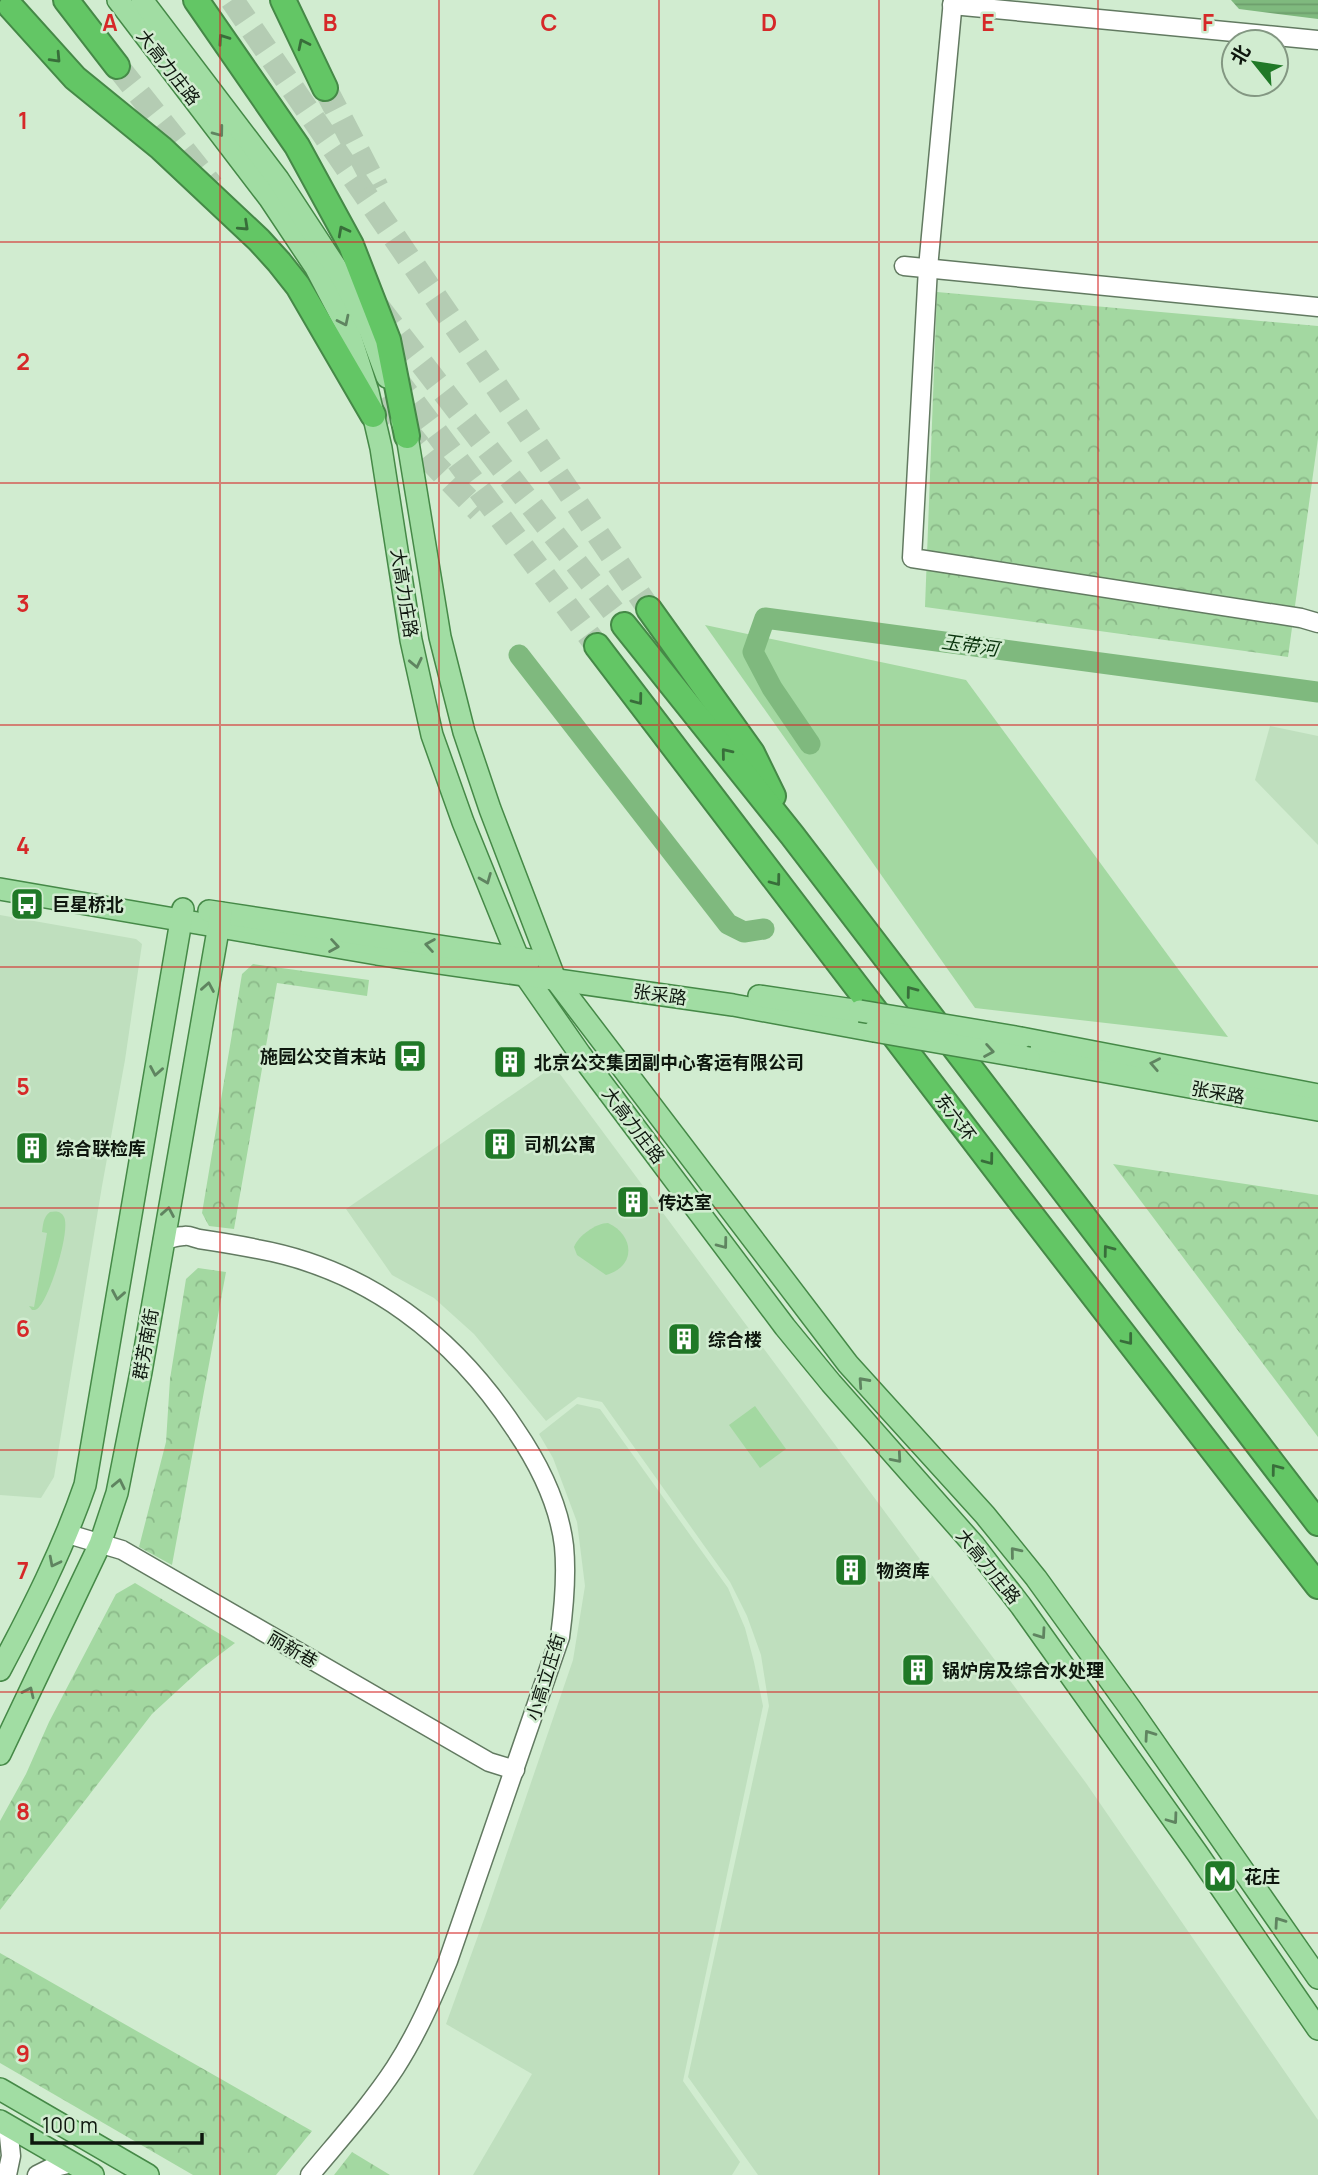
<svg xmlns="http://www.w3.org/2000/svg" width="1318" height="2175" viewBox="0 0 1318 2175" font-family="Manrope,'Noto Sans SC',sans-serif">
  <defs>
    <pattern id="forest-crowns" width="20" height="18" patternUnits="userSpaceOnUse" patternTransform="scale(1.75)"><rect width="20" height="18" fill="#a3d8a1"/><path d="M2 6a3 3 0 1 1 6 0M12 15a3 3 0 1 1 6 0" fill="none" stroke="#8bb989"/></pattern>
    <pattern id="water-rules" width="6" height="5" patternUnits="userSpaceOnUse" patternTransform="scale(1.75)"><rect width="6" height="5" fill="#7fb97e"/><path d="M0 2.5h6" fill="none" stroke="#6d9e6c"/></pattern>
  </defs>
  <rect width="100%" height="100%" fill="#d1ecd0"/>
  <g fill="#bfdfbe">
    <polygon points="1270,726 1318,736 1318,845 1255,780"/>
    <polygon points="0,915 136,939 142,944 125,1060 102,1186 54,1477 41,1498 0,1495"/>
    <polygon points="554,1066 1086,1783 1181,1921 1318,2120 1318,2175 758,2175 688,2077 769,1706 761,1655 747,1616 730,1582 602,1402 578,1397 546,1421 474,1334 434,1298 392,1275 346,1209"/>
    <polygon points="577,1404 600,1409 728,1588 745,1628 754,1662 763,1706 683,2081 740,2162 732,2175 473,2175 532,2074 446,2024 487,1911 573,1660 585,1586 577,1522 553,1458 539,1434"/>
  </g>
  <g fill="#a3d8a1">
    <polygon points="705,625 966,680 1228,1037 975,1008"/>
    <path d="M50 1212C56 1211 61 1211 64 1217 71 1230 49 1301 37 1309 36 1310 34 1310 32 1310L29 1306 34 1307 47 1233 42 1232C43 1225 43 1217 50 1212Z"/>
    <path d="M608 1223C634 1235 637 1266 606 1275L577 1255 574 1247C578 1236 596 1223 608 1223Z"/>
    <polygon points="755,1406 786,1449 760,1468 729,1425"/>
  </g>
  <g fill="url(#forest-crowns)">
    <polygon points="937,292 1318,326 1318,438 1288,657 925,607"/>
    <polygon points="253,964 369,980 367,996 277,983 234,1229 209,1226 202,1213 242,974"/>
    <polygon points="1113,1164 1318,1195 1318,1437"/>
    <polygon points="198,1268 226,1272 172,1565 139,1547 166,1442 170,1379 186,1279"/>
    <polygon points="135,1583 235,1643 202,1668 152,1714 0,1910 0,1821 26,1774 49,1722 116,1594"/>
    <polygon points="0,1953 312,2131 276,2175 193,2175 0,2063"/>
    <polygon points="352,2152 390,2175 334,2175"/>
  </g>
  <polygon fill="url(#water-rules)" points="1231,0 1318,0 1318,19 1239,9"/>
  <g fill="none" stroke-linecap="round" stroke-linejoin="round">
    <g stroke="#7fb97e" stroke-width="21">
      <polyline points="519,655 728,924 744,932 764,929"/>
      <polyline points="810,744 772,688 753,652 765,618 1318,692"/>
    </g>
    <g stroke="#b4ccb3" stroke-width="24" stroke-dasharray="24 12" stroke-linecap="butt">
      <polyline points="232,0 649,609"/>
      <polyline points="117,66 212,186"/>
      <polyline points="325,88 377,188"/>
      <polyline points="378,307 624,625"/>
      <polyline points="359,371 432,462 479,511"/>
      <polyline points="393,375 597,646"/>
    </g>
    <defs>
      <g id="minor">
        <polyline points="953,0 928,268 912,558 1301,618 1318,623"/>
        <polyline points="952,5 1318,40"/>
        <polyline points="904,266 1318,307"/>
        <path d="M163 1240C170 1239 177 1236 184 1236 189 1235 194 1238 199 1239 219 1242 238 1245 257 1249 368 1269 454 1336 515 1429 539 1464 559 1504 564 1546 567 1577 564 1607 560 1637L448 1961C433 1997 417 2034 395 2068 370 2106 339 2140 310 2175"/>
        <polyline points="68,1534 122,1550 489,1762 515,1770"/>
        <polyline points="7,2175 11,2156 8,2126"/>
        <polyline points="37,2175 51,2168 72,2163"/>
      </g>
      <g id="major">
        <polyline points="118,0 270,199 316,268 348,329 368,392 381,448 411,640 432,735 463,822 525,975 580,1054 785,1327 831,1383 974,1545 1021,1606 1197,1853 1318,2029"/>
        <polyline points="142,0 278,179 339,272 369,328 387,377"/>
        <polyline points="402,421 407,436 440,637 464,732 490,809 555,979 848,1364 985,1515 1036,1578 1130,1708 1318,1978"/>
        <polyline points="0,889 377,954 733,1005 874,1031"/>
        <polyline points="209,911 530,960"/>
        <polyline points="759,996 860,1011"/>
        <polyline points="1021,1038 1318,1095"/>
        <polyline points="1029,1058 1318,1110"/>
        <path d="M0 1670C32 1610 63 1549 85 1485L183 909"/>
        <polyline points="0,1754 100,1544 117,1493 141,1372 221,913"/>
        <polyline points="0,2089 148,2175"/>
        <polyline points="0,2121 93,2175"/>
      </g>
      <g id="highway">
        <polyline points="66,0 117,66"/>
        <polyline points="196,0 297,146 351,245 388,340 407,436"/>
        <polyline points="283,0 325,88"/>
        <polyline points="11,7 75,78 161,148 259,240 279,262 298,286 373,415"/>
        <polyline points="649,609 752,753 773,796"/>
        <polyline points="624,625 792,835 1318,1523"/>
        <polyline points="597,646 1012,1190 1318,1586"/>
      </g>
    </defs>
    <use href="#minor" stroke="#627a61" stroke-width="21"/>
    <use href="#major" stroke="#458947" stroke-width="24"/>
    <use href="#highway" stroke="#458947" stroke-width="28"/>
    <use href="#minor" stroke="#fff" stroke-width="18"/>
    <use href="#major" stroke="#a1dda3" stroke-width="21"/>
    <use href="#highway" stroke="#63c665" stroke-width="24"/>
    <defs>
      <g id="major-bridge">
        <polyline points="860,1011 1021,1038"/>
        <polyline points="874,1031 1029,1058"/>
      </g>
    </defs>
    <use href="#major-bridge" stroke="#458947" stroke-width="24" stroke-linecap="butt"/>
    <use href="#major-bridge" stroke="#a1dda3" stroke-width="21"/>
  </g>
  <defs><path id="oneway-chevron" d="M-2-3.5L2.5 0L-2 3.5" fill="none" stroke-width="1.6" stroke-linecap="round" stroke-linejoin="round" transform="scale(1.75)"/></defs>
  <g stroke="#386e3a">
    <use href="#oneway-chevron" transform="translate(223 39) rotate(-125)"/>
    <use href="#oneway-chevron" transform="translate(303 44) rotate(-116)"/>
    <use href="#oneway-chevron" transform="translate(56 58) rotate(47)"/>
    <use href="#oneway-chevron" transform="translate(244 226) rotate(43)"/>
    <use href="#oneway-chevron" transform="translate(343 231) rotate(-118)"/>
    <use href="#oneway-chevron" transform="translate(638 700) rotate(53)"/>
    <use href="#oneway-chevron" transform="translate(726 753) rotate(-129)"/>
    <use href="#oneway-chevron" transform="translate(776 881) rotate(53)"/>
    <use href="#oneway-chevron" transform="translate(911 991) rotate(-127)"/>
    <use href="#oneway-chevron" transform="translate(989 1160) rotate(53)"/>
    <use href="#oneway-chevron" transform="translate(1108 1250) rotate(-127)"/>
    <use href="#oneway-chevron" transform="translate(1128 1340) rotate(52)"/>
    <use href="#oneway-chevron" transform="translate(1276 1469) rotate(-127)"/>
  </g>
  <g stroke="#5f8460">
    <use href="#oneway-chevron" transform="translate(219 132) rotate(53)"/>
    <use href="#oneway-chevron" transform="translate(344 321) rotate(64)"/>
    <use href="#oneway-chevron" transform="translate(416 663) rotate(78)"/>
    <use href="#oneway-chevron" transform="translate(486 879) rotate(68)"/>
    <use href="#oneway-chevron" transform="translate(430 945) rotate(-171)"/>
    <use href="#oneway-chevron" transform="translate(334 946) rotate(9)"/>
    <use href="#oneway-chevron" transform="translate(208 987) rotate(-80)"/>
    <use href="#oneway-chevron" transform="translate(989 1051) rotate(10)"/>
    <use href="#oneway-chevron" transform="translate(1155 1064) rotate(-169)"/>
    <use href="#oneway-chevron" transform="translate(156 1071) rotate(100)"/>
    <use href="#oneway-chevron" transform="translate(168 1212) rotate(-80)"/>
    <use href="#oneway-chevron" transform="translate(723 1244) rotate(53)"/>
    <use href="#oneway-chevron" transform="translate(118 1295) rotate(100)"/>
    <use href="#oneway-chevron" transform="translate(863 1382) rotate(-132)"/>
    <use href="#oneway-chevron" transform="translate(897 1458) rotate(49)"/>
    <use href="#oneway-chevron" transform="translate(119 1484) rotate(-78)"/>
    <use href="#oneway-chevron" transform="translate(1015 1552) rotate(-129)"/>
    <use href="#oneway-chevron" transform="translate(54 1562) rotate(117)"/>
    <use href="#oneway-chevron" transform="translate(1041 1634) rotate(55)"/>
    <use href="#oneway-chevron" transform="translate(29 1692) rotate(-65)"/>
    <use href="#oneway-chevron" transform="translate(1149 1735) rotate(-125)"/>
    <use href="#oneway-chevron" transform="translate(1173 1819) rotate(54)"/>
    <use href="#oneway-chevron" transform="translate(1279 1922) rotate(-125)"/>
  </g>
  <path fill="none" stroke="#d62828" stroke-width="2" stroke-opacity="0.55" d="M220 0V2175M439 0V2175M659 0V2175M879 0V2175M1098 0V2175M0 242H1318M0 483H1318M0 725H1318M0 967H1318M0 1208H1318M0 1450H1318M0 1692H1318M0 1933H1318"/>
  <defs>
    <symbol id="bus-square" viewBox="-11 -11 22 22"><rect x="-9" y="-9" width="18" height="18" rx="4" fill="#207927" stroke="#d1ecd0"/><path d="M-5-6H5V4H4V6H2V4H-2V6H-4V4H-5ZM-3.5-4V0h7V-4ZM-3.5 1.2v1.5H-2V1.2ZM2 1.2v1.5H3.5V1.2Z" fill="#fff"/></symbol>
    <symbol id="building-square" viewBox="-11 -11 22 22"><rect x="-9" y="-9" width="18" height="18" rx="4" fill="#207927" stroke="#d1ecd0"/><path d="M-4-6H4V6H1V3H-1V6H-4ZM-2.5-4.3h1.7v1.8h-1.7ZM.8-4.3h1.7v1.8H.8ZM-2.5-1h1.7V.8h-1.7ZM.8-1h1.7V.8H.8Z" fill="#fff"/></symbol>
    <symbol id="metro-square" viewBox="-11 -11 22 22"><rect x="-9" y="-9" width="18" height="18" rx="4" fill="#207927" stroke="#d1ecd0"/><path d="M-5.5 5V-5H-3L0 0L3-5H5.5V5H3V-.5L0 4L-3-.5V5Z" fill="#fff"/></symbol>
  </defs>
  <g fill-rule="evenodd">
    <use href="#bus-square" x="8" y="885" width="38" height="38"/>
    <use href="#bus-square" x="391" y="1037" width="38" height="38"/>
    <use href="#building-square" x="491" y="1043" width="38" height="38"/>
    <use href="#building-square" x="481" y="1125" width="38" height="38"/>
    <use href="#building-square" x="13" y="1129" width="38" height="38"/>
    <use href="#building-square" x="614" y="1183" width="38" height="38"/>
    <use href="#building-square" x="665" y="1320" width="38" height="38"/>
    <use href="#building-square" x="832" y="1551" width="38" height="38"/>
    <use href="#building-square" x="899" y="1651" width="38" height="38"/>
    <use href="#metro-square" x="1201" y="1857" width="38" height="38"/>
  </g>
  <g text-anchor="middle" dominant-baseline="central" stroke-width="5" stroke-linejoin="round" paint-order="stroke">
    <g font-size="18" fill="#0e170e" stroke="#d1ecd0">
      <text transform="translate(169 67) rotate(52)">大高力庄路</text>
      <text transform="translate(405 593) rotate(81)">大高力庄路</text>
      <text transform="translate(660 994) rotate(8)">张采路</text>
      <text transform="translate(1218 1092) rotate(10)">张采路</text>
      <text transform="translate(956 1117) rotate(53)">东六环</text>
      <text transform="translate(634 1125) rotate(53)">大高力庄路</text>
      <text transform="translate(145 1344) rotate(-80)">群芳南街</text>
      <text transform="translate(989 1566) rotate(51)">大高力庄路</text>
      <text transform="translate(293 1649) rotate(30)">丽新巷</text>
      <text transform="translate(545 1677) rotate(-73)">小高立庄街</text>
    </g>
    <g font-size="18" font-weight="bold" fill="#0e170e" stroke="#d1ecd0" text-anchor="start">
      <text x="52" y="904">巨星桥北</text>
      <text x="386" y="1056" text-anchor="end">施园公交首末站</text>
      <text x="534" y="1062">北京公交集团副中心客运有限公司</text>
      <text x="524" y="1144">司机公寓</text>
      <text x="56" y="1148">综合联检库</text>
      <text x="658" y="1202">传达室</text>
      <text x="708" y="1339">综合楼</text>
      <text x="876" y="1570">物资库</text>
      <text x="942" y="1670">锅炉房及综合水处理</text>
      <text x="1244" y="1876">花庄</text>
    </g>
    <g font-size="19" font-style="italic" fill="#0a340d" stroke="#d1ecd0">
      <text transform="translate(970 645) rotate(8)">玉带河</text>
    </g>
  </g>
  <g font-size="23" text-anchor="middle" font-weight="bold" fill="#d62828" stroke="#d1ecd0" stroke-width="5" stroke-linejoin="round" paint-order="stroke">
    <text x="110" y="31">A</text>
    <text x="330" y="31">B</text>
    <text x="549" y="31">C</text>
    <text x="769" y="31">D</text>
    <text x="988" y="31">E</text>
    <text x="1208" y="31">F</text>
    <text x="23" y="129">1</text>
    <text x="23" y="370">2</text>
    <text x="23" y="612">3</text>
    <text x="23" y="854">4</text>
    <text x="23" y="1095">5</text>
    <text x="23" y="1337">6</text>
    <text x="23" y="1579">7</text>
    <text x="23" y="1820">8</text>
    <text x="23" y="2062">9</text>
  </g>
  <g transform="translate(1255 63) rotate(300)"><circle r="33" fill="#d1ecd0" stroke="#839782" stroke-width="2"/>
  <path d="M0-5L12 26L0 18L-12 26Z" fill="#207927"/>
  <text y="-10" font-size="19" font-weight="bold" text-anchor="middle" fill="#0e170e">北</text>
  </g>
  <path d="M32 2133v10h170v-10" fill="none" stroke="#0e170e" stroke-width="3.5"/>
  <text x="42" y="2133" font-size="21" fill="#0e170e" stroke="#d1ecd0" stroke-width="5" paint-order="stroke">100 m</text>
</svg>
